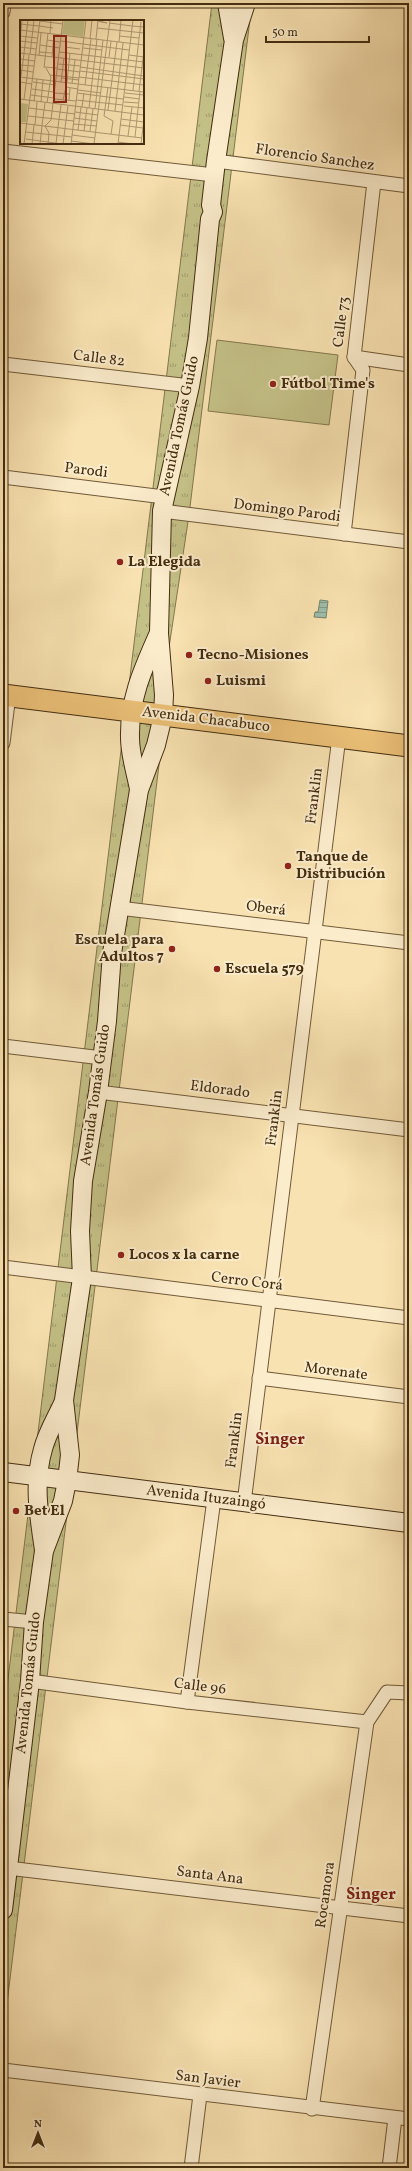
<svg xmlns="http://www.w3.org/2000/svg" width="412" height="2171" viewBox="0 0 412 2171" font-family="Vollkorn,serif">
  <defs>
    <pattern id="grass-tufts" width="24" height="20" patternUnits="userSpaceOnUse"><rect width="24" height="20" fill="#c4c187"/><path d="M3 7l-1-3M5 7V3M7 7l1-3M15 17l-1-3M17 17v-4M19 17l1-3" fill="none" stroke="#a19d6d"/></pattern>
    <pattern id="water-rules" width="6" height="5" patternUnits="userSpaceOnUse"><rect width="6" height="5" fill="#9ebeac"/><path d="M0 2.5h6" fill="none" stroke="#829b8b"/></pattern>
  </defs>
  <rect width="100%" height="100%" fill="#f9e2b1"/>
  <filter id="stains"><feTurbulence type="fractalNoise" baseFrequency=".005" numOctaves="4"/><feColorMatrix values="0 0 0 0 .2 0 0 0 0 .09 0 0 0 0 .02 0 0 0 .5 -.17"/></filter>
  <radialGradient id="worn" r=".72"><stop offset=".6" stop-color="#630" stop-opacity="0"/><stop offset="1" stop-color="#630" stop-opacity=".3"/></radialGradient>
  <polygon fill="url(#grass-tufts)" stroke="#84774c" points="212,3 252,3 189,515 168,654 165,716 3,2036 3,1720"/>
  <polygon fill="#c4c187" stroke="#84774c" points="217,340 338,355 329,425 208,411"/>
  <polygon fill="url(#water-rules)" stroke="#7a846e" points="320,600 328,601 326,618 314,617 315,612 318,612"/>
  <g fill="none" stroke-linecap="round" stroke-linejoin="round">
    <defs>
      <g id="minor">
        <polyline points="3,12 4,3"/>
        <polyline points="3,151 214,175"/>
        <polyline points="216,161 409,186"/>
        <polyline points="354,357 409,365"/>
        <polyline points="3,364 190,386"/>
        <polyline points="3,477 164,497"/>
        <polyline points="162,511 409,542"/>
        <polyline points="344,534 363,370 354,357 374,182"/>
        <polyline points="3,743 9,695"/>
        <polyline points="119,908 409,943"/>
        <polyline points="3,1046 102,1058"/>
        <polyline points="98,1092 409,1130"/>
        <polyline points="3,1267 409,1318"/>
        <polyline points="259,1378 409,1397"/>
        <polyline points="244,1503 339,737"/>
        <polyline points="3,1619 34,1622"/>
        <polyline points="30,1681 187,1702 367,1722"/>
        <polyline points="187,1702 214,1499"/>
        <polyline points="8,1868 409,1916"/>
        <polyline points="3,2070 409,2119"/>
        <polyline points="312,2109 367,1722 387,1692 409,1693"/>
        <polyline points="191,2168 200,2095"/>
        <polyline points="389,2168 395,2118"/>
      </g>
      <g id="secondary">
        <polyline points="227,3 233,38"/>
        <path d="M139 789C136 773 130 755 130 738 129 699 143 669 158 635"/>
        <polyline points="3,1472 409,1523"/>
        <path d="M44 1550C39 1516 33 1483 43 1449 47 1433 57 1417 64 1401"/>
        <polyline points="3,1910 30,1681 34,1622 44,1551 63,1501 67,1481 70,1455 64,1400 82,1278 80,1231 83,1181 98,1092 107,1021 112,953 139,790 156,745 163,716 164,695 159,633 162,511 190,386 198,338 210,219 213,212 211,205 216,161 234,40 246,3"/>
      </g>
      <polyline id="primary" points="3,695 409,746"/>
    </defs>
    <use href="#minor" stroke="#705a38" stroke-width="15"/>
    <use href="#secondary" stroke="#432d10" stroke-width="20"/>
    <use href="#primary" stroke="#432d10" stroke-width="23"/>
    <use href="#minor" stroke="#fbeccc" stroke-width="13"/>
    <use href="#secondary" stroke="#fbeccc" stroke-width="18"/>
    <use href="#primary" stroke="#ecc178" stroke-width="21"/>
  </g>
  <g fill="#8f2418" stroke="#fbeccc" stroke-width="1.5">
    <circle cx="273" cy="384" r="4"/>
    <circle cx="120" cy="562" r="4"/>
    <circle cx="189" cy="655" r="4"/>
    <circle cx="208" cy="681" r="4"/>
    <circle cx="288" cy="866" r="4"/>
    <circle cx="172" cy="949" r="4"/>
    <circle cx="217" cy="969" r="4"/>
    <circle cx="121" cy="1255" r="4"/>
    <circle cx="16" cy="1511" r="4"/>
  </g>
  <g text-anchor="middle" dominant-baseline="central" stroke-width="4" stroke-linejoin="round" paint-order="stroke">
    <g font-size="15" fill="#432d10" stroke="#fbeccc">
      <text transform="translate(315 158) rotate(8)">Florencio Sanchez</text>
      <text transform="translate(342 322) rotate(-83)">Calle 73</text>
      <text transform="translate(99 359) rotate(7)">Calle 82</text>
      <text transform="translate(180 426) rotate(-78)">Avenida Tomás Guido</text>
      <text transform="translate(86 471) rotate(7)">Parodi</text>
      <text transform="translate(287 511) rotate(7)">Domingo Parodi</text>
      <text transform="translate(206 720) rotate(7)">Avenida Chacabuco</text>
      <text transform="translate(315 796) rotate(-83)">Franklin</text>
      <text transform="translate(266 909) rotate(7)">Oberá</text>
      <text transform="translate(220 1090) rotate(7)">Eldorado</text>
      <text transform="translate(96 1095) rotate(-82)">Avenida Tomás Guido</text>
      <text transform="translate(275 1118) rotate(-83)">Franklin</text>
      <text transform="translate(247 1282) rotate(7)">Cerro Corá</text>
      <text transform="translate(336 1372) rotate(7)">Morenate</text>
      <text transform="translate(235 1440) rotate(-83)">Franklin</text>
      <text transform="translate(206 1498) rotate(7)">Avenida Ituzaingó</text>
      <text transform="translate(29 1683) rotate(-84)">Avenida Tomás Guido</text>
      <text transform="translate(200 1687) rotate(7)">Calle 96</text>
      <text transform="translate(210 1876) rotate(7)">Santa Ana</text>
      <text transform="translate(326 1895) rotate(-82)">Rocamora</text>
      <text transform="translate(208 2080) rotate(7)">San Javier</text>
    </g>
    <g font-size="15" font-weight="bold" fill="#432d10" stroke="#fbeccc" text-anchor="start">
      <text x="281" y="384">Fútbol Time's</text>
      <text x="128" y="562">La Elegida</text>
      <text x="197" y="655">Tecno-Misiones</text>
      <text x="216" y="681">Luismi</text>
      <text x="296" y="857">Tanque de<tspan x="296" dy="17">Distribución</tspan></text>
      <text x="164" y="940" text-anchor="end">Escuela para<tspan x="164" dy="17">Adultos 7</tspan></text>
      <text x="225" y="969">Escuela 579</text>
      <text x="129" y="1255">Locos x la carne</text>
      <text x="24" y="1511">Bet El</text>
    </g>
    <g font-size="16" font-weight="bold" fill="#7a1f14" stroke="#fbeccc">
      <text x="280" y="1440">Singer</text>
      <text x="371" y="1895">Singer</text>
    </g>
  </g>
  <g transform="translate(20 20)">
    <rect width="124" height="124" fill="#f9e2b1"/>
    <path d="M0 83 8 84 6 102H0Z" fill="#c4c187"/>
    <path d="M44 0H65L63 17 42 14Z" fill="#c4c187"/>
    <path fill="none" stroke="#b09a71" stroke-width="1" d="M20 1 43 4M78 1 87 3 78 1M89 3 112 6M0 4 19 6M19 6 33 8M112 6 124 7M77 8 124 13M0 10 124 25M30 14 31 0M0 16 17 18M99 16 119 18M70 19 72 0M76 19 78 0M0 20 2 0M27 20 40 22M0 21 17 23M41 21 63 24M99 22 101 0M63 24 109 30M20 25 40 28M0 27 16 29M45 27 60 29M63 28 82 30M19 32 32 33M39 32 124 42M0 33 124 48M4 33 8 0M10 34 14 0M19 35 21 13M109 35 124 37M32 37 34 14M89 37 91 21M0 39 15 41M38 44 61 46M0 45 14 46M25 47 37 48M60 47 124 56M24 48 28 13M26 48 31 57 27 83M37 49 60 52M0 50 13 52M60 51 124 59M30 55 59 58M1 56 4 34M0 57 124 72M7 57 9 35M59 57 124 65M42 58 59 60M0 62 12 64M13 62 35 65M41 62 44 38M47 62 50 33M52 63 55 40M65 65 71 19M88 67 84 96 93 101 91 114M12 69 34 72M58 70 81 73M113 70 121 2M119 71 124 31M34 73 49 74M57 73 103 79M105 73 124 75M11 75 34 78M104 77 120 79M0 79 124 95M4 79 7 57M34 79 56 81M43 80 46 67 58 69M49 80 50 68M56 80 103 85M14 81 17 59M21 82 23 60M104 82 119 83M104 86 124 88M62 87 64 73M9 88 55 94M69 88 77 19M75 89 83 20M88 90 97 22M95 91 103 23M55 92 78 95M8 96 54 101M54 98 77 101M101 99 124 102M0 103 122 118M53 104 77 106M15 105 17 82M22 105 25 83M100 105 123 108M25 106 31 100 43 0M25 106 29 113 28 124M38 107 41 85M45 108 48 86M58 110 61 87M64 111 67 88M70 111 73 89M6 112 52 117M52 115 75 118M108 116 112 87M115 117 120 71M6 119 42 124M51 121 74 124M98 122 113 124M36 123 38 108M4 124 20 0M12 124 14 105M20 124 22 106M43 124 45 109M51 124 66 0M74 124 90 0M98 124 113 0M121 124 124 99"/>
    <path fill="#8f2418" fill-opacity="0.15" stroke="#8f2418" stroke-width="2" d="M34 16H46V82H34Z"/>
    <rect width="124" height="124" fill="none" stroke="#432d10" stroke-width="2"/>
  </g>
  <rect width="412" height="2171" fill="none" stroke="#f9e2b1" stroke-width="16"/>
  <rect x="4" y="4" width="404" height="2163" fill="none" stroke="#432d10" stroke-width="2"/>
  <rect x="8" y="8" width="396" height="2155" fill="none" stroke="#432d10"/>
  <g transform="translate(38 2133)" stroke="#fbeccc" stroke-width="3" paint-order="stroke">
  <path d="M0-3L7 15L0 10L-7 15Z" fill="#432d10"/>
  <text y="-6" font-size="11" font-weight="bold" text-anchor="middle" fill="#432d10">N</text>
  </g>
  <path d="M266 36v6h103v-6" fill="none" stroke="#432d10" stroke-width="2"/>
  <text x="272" y="36" font-size="12" fill="#432d10" stroke="#fbeccc" stroke-width="3" paint-order="stroke">50 m</text>
  <rect width="100%" height="100%" filter="url(#stains)"/>
  <rect width="100%" height="100%" fill="url(#worn)"/>
</svg>
